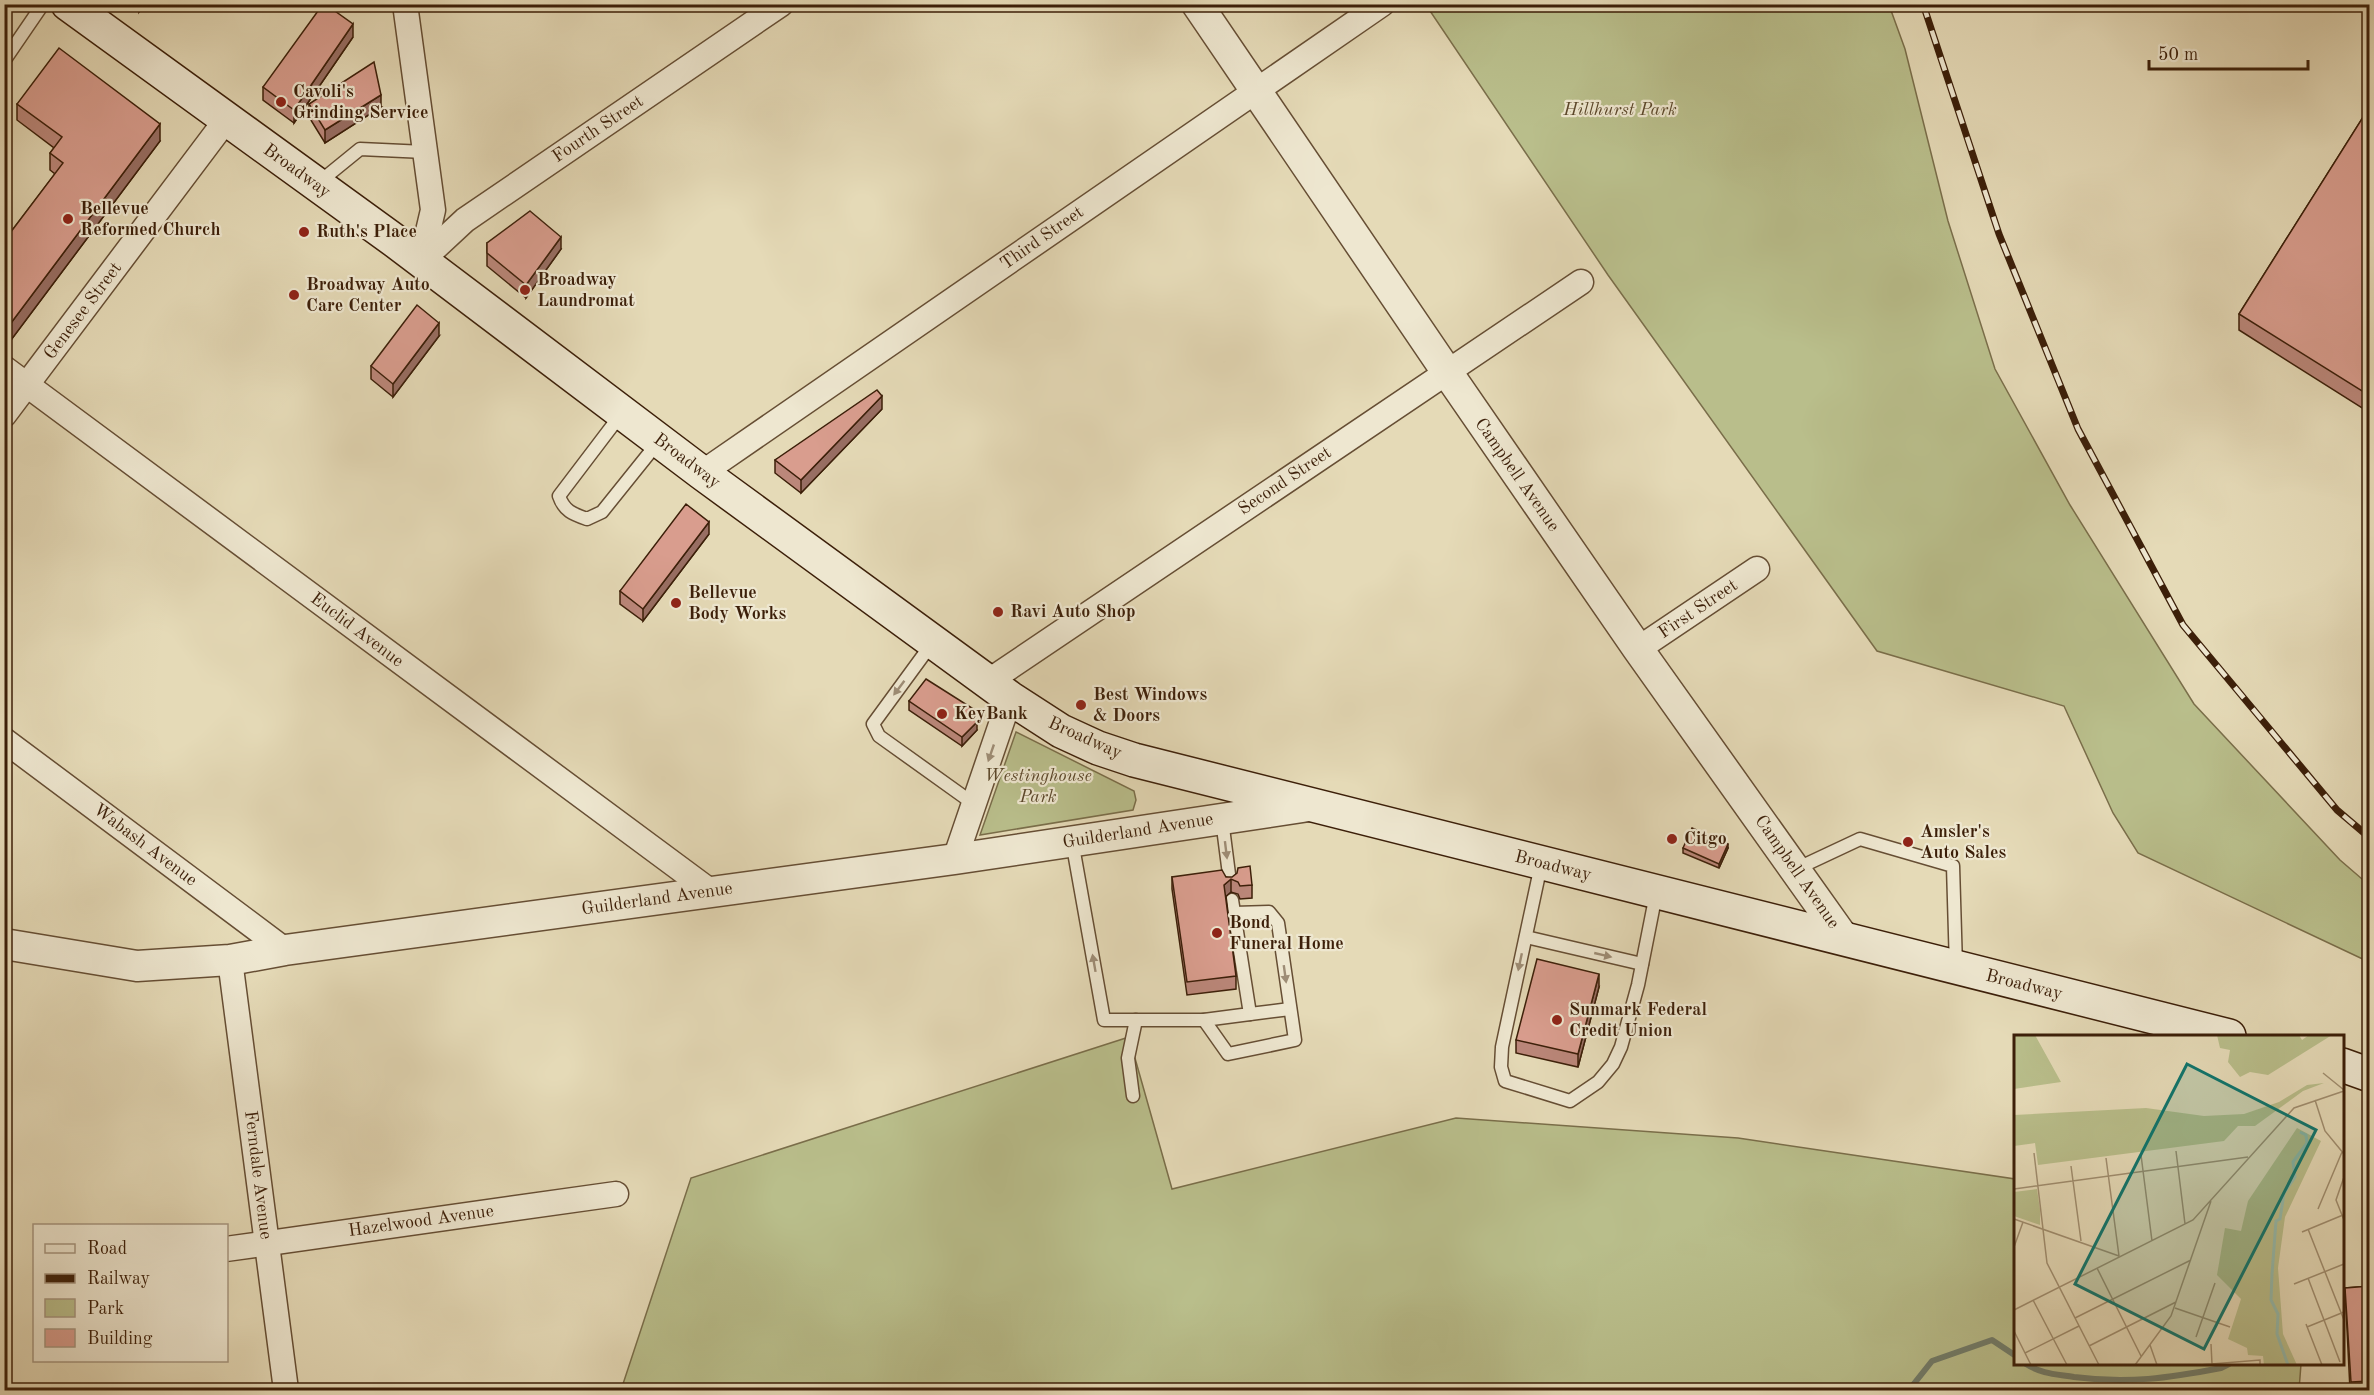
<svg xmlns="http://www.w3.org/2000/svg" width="2374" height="1395" viewBox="0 0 2374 1395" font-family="'Old Standard TT',serif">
  <rect width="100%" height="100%" fill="#e5dab7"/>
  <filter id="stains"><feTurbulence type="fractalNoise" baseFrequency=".00333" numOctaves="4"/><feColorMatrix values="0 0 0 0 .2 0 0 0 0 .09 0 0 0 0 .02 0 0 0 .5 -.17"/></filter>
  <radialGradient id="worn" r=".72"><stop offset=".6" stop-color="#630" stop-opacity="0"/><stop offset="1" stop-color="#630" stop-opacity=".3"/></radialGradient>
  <g fill="#b9be8b" stroke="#7a6e4a" stroke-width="1.5">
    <polygon points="1426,5 1889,5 1905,49 1948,221 1995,369 2070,505 2194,704 2340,860 2369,885 2369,962 2138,853 2113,813 2064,706 1877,651 1608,275"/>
    <polygon points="1016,732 1134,791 1136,800 1133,810 980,835"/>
    <polygon points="1129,1037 1172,1189 1456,1118 1738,1138 2015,1179 2016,1364 2301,1364 2299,1390 621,1390 691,1178"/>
  </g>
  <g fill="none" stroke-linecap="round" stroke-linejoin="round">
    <g stroke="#727d6b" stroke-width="6">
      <path d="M2026 1364C2042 1374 2056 1374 2074 1377 2128 1384 2169 1378 2221 1368L2229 1364"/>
      <polyline points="1909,1390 1932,1361 1992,1340 2016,1356"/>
    </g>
    <defs>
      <g id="service">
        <polyline points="4,61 43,4"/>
        <polyline points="317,184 360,149 425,152"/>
        <path d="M622 413 559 496C564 511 573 514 587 519L602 512 659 441"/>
        <polyline points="933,642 873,724 879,736 974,804"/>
        <polyline points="1222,820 1230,882"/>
        <polyline points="1072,841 1104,1020 1204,1020 1250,1014 1232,900"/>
        <polyline points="1541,865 1502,1047 1501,1067 1505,1081 1570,1101 1598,1082 1613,1064 1621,1047 1638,985 1656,894"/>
        <polyline points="1796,869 1860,839 1953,866 1956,967"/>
        <polyline points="1526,937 1642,964"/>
        <polyline points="1250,1014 1290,1009"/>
        <polyline points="1204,1020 1228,1054 1295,1040 1278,923 1269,912 1234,913"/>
        <polyline points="1133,1096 1128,1058 1136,1020"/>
      </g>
      <g id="minor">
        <polyline points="405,4 433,210 421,261"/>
        <polyline points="421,261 465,220 781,4"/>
        <polyline points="4,368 710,891"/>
        <polyline points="4,415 226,120"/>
        <polyline points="702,473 1382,4"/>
        <polyline points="1638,649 1757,569"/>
        <polyline points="989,681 1581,282"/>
        <polyline points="4,740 285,950"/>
        <polyline points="955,859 1010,698"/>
        <polyline points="230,960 286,1390"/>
        <polyline points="226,1249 616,1194"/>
      </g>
      <g id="tertiary">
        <polyline points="1197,4 1447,372 1638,649 1845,940"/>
        <polyline points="4,944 137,966 230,960 285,950 955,859 1309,806"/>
      </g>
      <g id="secondary">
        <polyline points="68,4 395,241 702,473 1010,698 1061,731 1098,748 1134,760 2229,1036"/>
        <polyline points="2342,1065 2370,1075"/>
      </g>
    </defs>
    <use href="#service" stroke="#664e34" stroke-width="15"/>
    <use href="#minor" stroke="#664e34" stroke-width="27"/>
    <use href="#tertiary" stroke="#664e34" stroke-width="33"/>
    <use href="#secondary" stroke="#3c1f09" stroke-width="36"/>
    <use href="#service" stroke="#eee7d0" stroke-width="12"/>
    <use href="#minor" stroke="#eee7d0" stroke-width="24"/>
    <use href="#tertiary" stroke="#eee7d0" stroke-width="30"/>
    <use href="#secondary" stroke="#eee7d0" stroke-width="33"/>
    <defs>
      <polyline id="rail" points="1923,4 1999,234 2078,429 2183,625 2337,810 2370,838"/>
    </defs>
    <use href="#rail" stroke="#3c1f09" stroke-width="7"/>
    <use href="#rail" stroke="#eee7d0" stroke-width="4.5" stroke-dasharray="14" stroke-linecap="butt"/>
  </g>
  <g fill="#bb877a" stroke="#3c1f09" stroke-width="1.5">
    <polygon points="129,4 144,4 139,12"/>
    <polygon points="353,37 294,123 263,100 263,87"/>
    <polygon points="17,104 160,141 11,340 4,335 4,241 55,174 50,170 50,153 54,148 17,120"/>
    <polygon points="309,104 381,107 325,143 309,117"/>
    <polygon points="2370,106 2370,413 2239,330 2239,314"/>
    <polygon points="487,243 561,249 526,298 487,266"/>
    <polygon points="439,336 393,397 371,379 371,366"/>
    <polygon points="882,409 801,493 775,473 775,460"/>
    <polygon points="709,534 643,621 620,604 620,591"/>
    <polygon points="909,701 977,730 962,746 909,710"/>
    <polygon points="1683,848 1728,848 1719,868 1683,853"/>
    <polygon points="1172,877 1226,877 1252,885 1252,898 1240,899 1238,894 1231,892 1226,896 1236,976 1236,989 1187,995 1172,889"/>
    <polygon points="1599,987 1578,1067 1516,1053 1516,1040"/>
    <polygon points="2370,1286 2370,1390 2350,1390 2345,1288"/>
  </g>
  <g fill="#986e63" stroke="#3c1f09" stroke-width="1.5">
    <polygon points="139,4 144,4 139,12"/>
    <polygon points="353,24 353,37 294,123 294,110"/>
    <polygon points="381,95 381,107 325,143 325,130"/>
    <polygon points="160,124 160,141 11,340 11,323"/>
    <polygon points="561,237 561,249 526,298 526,285"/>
    <polygon points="439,323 439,336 393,397 393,384"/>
    <polygon points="882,396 882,409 801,493 801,480"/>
    <polygon points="709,522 709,534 643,621 643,609"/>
    <polygon points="977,722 977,730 962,746 962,737"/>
    <polygon points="1728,844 1728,848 1719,868 1719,864"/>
    <polygon points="1231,879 1231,892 1224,898 1224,885"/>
    <polygon points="1599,974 1599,987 1578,1067 1578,1054"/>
  </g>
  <g fill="#d99d8e" stroke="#3c1f09" stroke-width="1.5">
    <polygon points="323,4 325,4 353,24 294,110 263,87"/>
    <polygon points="59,48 160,124 11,323 4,318 4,241 63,163 50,153 62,137 17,104"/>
    <polygon points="374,62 381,95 325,130 309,104"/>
    <polygon points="2370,106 2370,396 2239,314"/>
    <polygon points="530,211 561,237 526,285 487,253 487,243"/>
    <polygon points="417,305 439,323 393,384 371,366"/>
    <polygon points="877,390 882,396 801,480 775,460"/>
    <polygon points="686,504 709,522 643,609 620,591"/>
    <polygon points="926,679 975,710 977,722 962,737 909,701"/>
    <polygon points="1692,828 1728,844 1719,864 1683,848"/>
    <polygon points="1250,866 1252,885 1240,886 1238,882 1231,879 1224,885 1236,976 1187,982 1172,877 1222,870 1226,877 1232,877 1237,873 1238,868"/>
    <polygon points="1537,959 1599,974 1578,1054 1516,1040"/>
    <polygon points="2370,1286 2370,1381 2351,1382 2345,1288"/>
  </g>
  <defs><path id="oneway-solid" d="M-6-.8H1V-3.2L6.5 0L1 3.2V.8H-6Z" transform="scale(1.5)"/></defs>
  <g fill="#9e8d76">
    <use href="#oneway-solid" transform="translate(899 688) rotate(127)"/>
    <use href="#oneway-solid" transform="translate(991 753) rotate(109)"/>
    <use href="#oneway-solid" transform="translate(1226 850) rotate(83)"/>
    <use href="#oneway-solid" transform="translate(1603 955) rotate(13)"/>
    <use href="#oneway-solid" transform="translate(1520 962) rotate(102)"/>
    <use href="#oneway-solid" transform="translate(1094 963) rotate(-100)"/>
    <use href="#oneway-solid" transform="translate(1285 974) rotate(82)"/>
  </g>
  <g fill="#8f2418" stroke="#eee7d0" stroke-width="2">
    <circle cx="281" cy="102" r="6"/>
    <circle cx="68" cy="219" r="6"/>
    <circle cx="304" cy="232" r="6"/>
    <circle cx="525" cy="290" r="6"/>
    <circle cx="294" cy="295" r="6"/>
    <circle cx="676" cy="603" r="6"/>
    <circle cx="998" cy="612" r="6"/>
    <circle cx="1081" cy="705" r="6"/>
    <circle cx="942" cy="714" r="6"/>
    <circle cx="1672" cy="839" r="6"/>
    <circle cx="1908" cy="842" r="6"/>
    <circle cx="1217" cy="933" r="6"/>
    <circle cx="1557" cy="1020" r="6"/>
  </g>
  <g text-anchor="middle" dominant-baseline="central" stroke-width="4.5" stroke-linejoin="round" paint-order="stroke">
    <g font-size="18" font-weight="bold" fill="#3c1f09" stroke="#eee7d0" text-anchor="start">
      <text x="293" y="92">Cavoli's<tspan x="293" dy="21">Grinding Service</tspan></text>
      <text x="80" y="209">Bellevue<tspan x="80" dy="21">Reformed Church</tspan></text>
      <text x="316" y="232">Ruth's Place</text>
      <text x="537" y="280">Broadway<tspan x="537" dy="21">Laundromat</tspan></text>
      <text x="306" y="285">Broadway Auto<tspan x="306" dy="21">Care Center</tspan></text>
      <text x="688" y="593">Bellevue<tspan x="688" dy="21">Body Works</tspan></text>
      <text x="1010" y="612">Ravi Auto Shop</text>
      <text x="1093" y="695">Best Windows<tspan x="1093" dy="21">&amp; Doors</tspan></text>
      <text x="954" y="714">KeyBank</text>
      <text x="1920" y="832">Amsler's<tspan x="1920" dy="21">Auto Sales</tspan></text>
      <text x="1684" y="839">Citgo</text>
      <text x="1229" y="923">Bond<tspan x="1229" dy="21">Funeral Home</tspan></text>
      <text x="1569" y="1010">Sunmark Federal<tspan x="1569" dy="21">Credit Union</tspan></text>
    </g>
    <g font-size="18" font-style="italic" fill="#5b472a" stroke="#eee7d0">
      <text x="1620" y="110">Hillhurst Park</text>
      <text x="1038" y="776">Westinghouse<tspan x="1038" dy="21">Park</tspan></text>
    </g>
    <g font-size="18" fill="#3c1f09" stroke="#eee7d0">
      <text transform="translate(598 129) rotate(-34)">Fourth Street</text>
      <text transform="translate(297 171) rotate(36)">Broadway</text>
      <text transform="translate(1042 238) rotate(-35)">Third Street</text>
      <text transform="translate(83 311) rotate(-53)">Genesee Street</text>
      <text transform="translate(687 461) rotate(37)">Broadway</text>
      <text transform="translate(1517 475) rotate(55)">Campbell Avenue</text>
      <text transform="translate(1285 481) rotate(-34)">Second Street</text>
      <text transform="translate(1698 609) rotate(-34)">First Street</text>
      <text transform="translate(357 630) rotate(37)">Euclid Avenue</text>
      <text transform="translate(1085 738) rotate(24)">Broadway</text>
      <text transform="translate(1138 831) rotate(-9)">Guilderland Avenue</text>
      <text transform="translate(145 845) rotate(37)">Wabash Avenue</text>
      <text transform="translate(1553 866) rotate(14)">Broadway</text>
      <text transform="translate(1797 872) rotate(55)">Campbell Avenue</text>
      <text transform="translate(657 899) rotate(-8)">Guilderland Avenue</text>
      <text transform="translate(2024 985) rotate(14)">Broadway</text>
      <text transform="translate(258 1175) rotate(83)">Ferndale Avenue</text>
      <text transform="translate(421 1221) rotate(-8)">Hazelwood Avenue</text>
    </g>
  </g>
  <g transform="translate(2014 1035)">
    <rect width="330" height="330" fill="#e5dab7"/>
    <path d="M0 0H21L47 47 0 54ZM203 0H285L288 5 295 0H318L254 40 236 37 226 42 214 27 216 15 206 13ZM310 48 289 56 241 91H224L210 106 24 130 21 108 0 111V80L132 73 190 81 230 79 265 67 293 50ZM283 93 307 106 271 182 264 233 269 299 283 330H250L249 321 234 320 233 313 214 304 227 264 203 240 211 193 227 196 234 166ZM23 154 26 175V190L0 181V157Z" fill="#b9be8b"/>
    <path fill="none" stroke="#96bbac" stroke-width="3" d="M274 330 263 299 264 279 257 265 258 239 262 186 266 184 270 158 281 142 279 127 293 108 292 100 286 97"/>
    <path fill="none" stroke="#a18f71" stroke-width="1.5" d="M309 38 330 55M301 65 311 96 330 119M162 116 171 189M20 118 33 228 85 330M127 120 138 206M92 123 105 221M57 131 67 206M330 142 322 165 330 185M0 154 234 122M304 174 328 117M0 184 105 221M294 194 330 285M288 197 329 180M0 212 9 187M83 233 127 321M294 243 326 327M280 249 330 229M19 265 53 330M161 273 216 292M0 275 179 185 280 73 330 56M61 283 177 225M292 289 308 330M293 292 330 277M0 296 17 330M182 302 201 248M197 309 198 329M136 310 143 330M75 311 162 267M11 318 65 291M121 330 157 281 197 166M185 330 246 325V330"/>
    <path fill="#0f766e" fill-opacity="0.15" stroke="#0f766e" stroke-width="3" d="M173 29 302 95 190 314 61 249Z"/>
    <rect width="330" height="330" fill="none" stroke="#3c1f09" stroke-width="3"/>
  </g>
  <rect width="2374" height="1395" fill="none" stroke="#e5dab7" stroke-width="24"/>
  <rect x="6" y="6" width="2362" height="1383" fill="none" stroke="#3c1f09" stroke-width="3"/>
  <rect x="12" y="12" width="2350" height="1371" fill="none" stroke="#3c1f09" stroke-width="1.5"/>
  <rect x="33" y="1224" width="195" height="138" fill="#eee7d0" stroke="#a79780" stroke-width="1.5"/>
  <rect x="45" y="1244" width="30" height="9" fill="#eee7d0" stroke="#a79780" stroke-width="1.5"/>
  <text x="87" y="1254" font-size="18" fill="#3c1f09">Road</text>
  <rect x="45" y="1274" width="30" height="9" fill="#3c1f09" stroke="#a79780" stroke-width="1.5"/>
  <text x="87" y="1284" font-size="18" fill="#3c1f09">Railway</text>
  <rect x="45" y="1299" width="30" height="18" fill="#b9be8b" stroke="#a79780" stroke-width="1.5"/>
  <text x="87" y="1314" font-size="18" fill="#3c1f09">Park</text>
  <rect x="45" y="1329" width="30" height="18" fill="#d99d8e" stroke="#a79780" stroke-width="1.5"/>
  <text x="87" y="1344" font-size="18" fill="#3c1f09">Building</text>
  <path d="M2149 60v9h159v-9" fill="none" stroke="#3c1f09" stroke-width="3"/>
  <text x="2158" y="60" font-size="18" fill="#3c1f09" stroke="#eee7d0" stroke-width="4.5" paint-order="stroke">50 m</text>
  <rect width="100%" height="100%" filter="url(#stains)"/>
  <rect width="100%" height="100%" fill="url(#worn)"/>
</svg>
